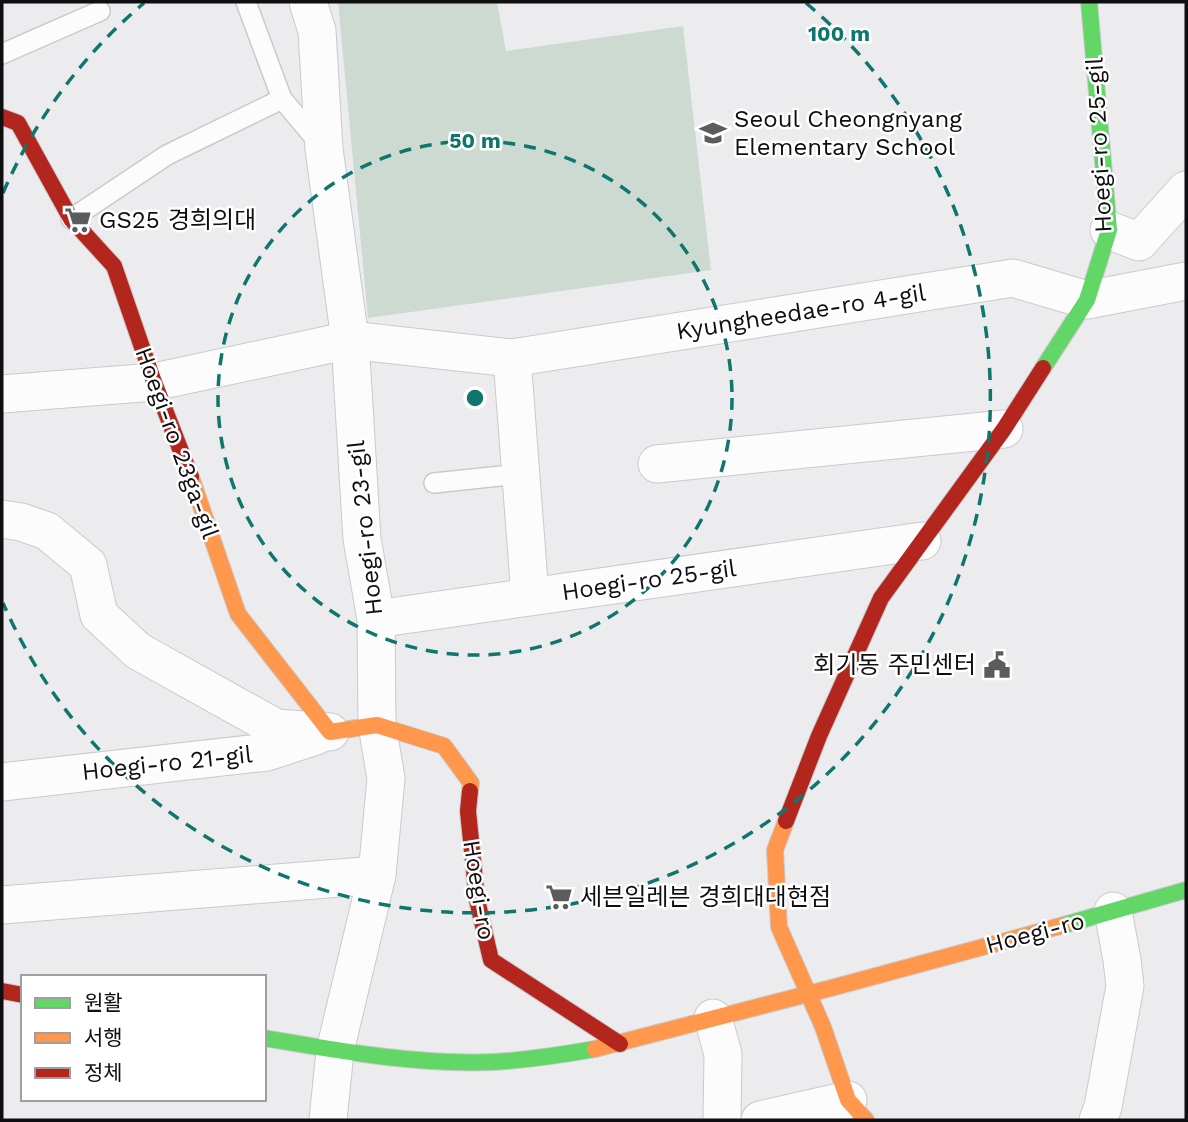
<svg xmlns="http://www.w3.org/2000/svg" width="1188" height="1122" viewBox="0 0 1188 1122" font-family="'Work Sans','Noto Sans KR',sans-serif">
  <rect width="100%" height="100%" fill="#ececef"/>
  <polygon fill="#ccdad2" points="338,2 497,2 506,51 683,26 711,270 368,318"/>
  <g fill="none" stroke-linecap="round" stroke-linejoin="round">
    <defs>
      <g id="lane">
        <polyline points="2,54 100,11"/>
        <polyline points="282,99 320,144"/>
        <polyline points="71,219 167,155 282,99 246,2"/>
        <polyline points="434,483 520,474"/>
      </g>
      <g id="street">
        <polyline points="308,2 317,31 324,149 350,340 362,539 376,619 377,725 386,778 377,875 335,1051 328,1120"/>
        <polyline points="1109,230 1139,242 1186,190"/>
        <polyline points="512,358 530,596"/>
        <polyline points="2,394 154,382 350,340 512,358 1013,278 1087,300 1186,281"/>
        <polyline points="657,464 1004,429"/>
        <polyline points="2,519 21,522 47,531 88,565 99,615 138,651 276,728 330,732"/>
        <polyline points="376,619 922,541"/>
        <polyline points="2,782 267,752 316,736"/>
        <polyline points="2,905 377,875"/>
        <polyline points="713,1018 723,1054 722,1120"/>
        <polyline points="760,1120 848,1100"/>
        <polyline points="1098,1120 1103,1107 1125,986 1122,960 1113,911"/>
      </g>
      <g id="fast">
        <polyline points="1043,368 1087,300 1109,230 1089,2"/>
        <polyline points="1064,925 1186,890"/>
        <path d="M264 1038C340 1051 416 1065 493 1062 527 1060 561 1055 595 1049"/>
      </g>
      <g id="slow">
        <polyline points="191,477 238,614 330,732 377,725 444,746 471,783 470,791"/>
        <polyline points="786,821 775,850 779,927 823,1027 848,1100 866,1120"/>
        <polyline points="595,1049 835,987 1064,925"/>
      </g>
      <g id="jam">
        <polyline points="2,117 18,123 71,219 114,266 154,382 191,477"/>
        <polyline points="470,791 468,811 477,900 491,960 620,1044"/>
        <polyline points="786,821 819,736 881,598 1004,429 1043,368"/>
        <polyline points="2,991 23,995"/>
      </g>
    </defs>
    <use href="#lane" stroke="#cacacc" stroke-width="22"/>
    <use href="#street" stroke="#cacacc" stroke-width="39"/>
    <use href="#fast" stroke="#cacacc" stroke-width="18"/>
    <use href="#slow" stroke="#cacacc" stroke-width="18"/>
    <use href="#jam" stroke="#cacacc" stroke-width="18"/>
    <use href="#lane" stroke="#fcfcfd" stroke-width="19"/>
    <use href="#street" stroke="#fcfcfd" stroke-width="37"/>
    <use href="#fast" stroke="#63d668" stroke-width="16"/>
    <use href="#slow" stroke="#ff974d" stroke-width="16"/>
    <use href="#jam" stroke="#b3261e" stroke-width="16"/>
  </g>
  <g fill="none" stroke="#0f766e" stroke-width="3.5" stroke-dasharray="12 9">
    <circle cx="475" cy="398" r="257"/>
    <path d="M3 193A515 515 0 0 1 144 3M806 3A515 515 0 1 1 3 603"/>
  </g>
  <defs>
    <symbol id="school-bare" viewBox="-9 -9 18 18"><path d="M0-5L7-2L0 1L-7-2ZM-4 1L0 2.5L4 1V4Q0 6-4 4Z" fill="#5c5c5f" stroke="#fff" stroke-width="2.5" paint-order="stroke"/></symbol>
    <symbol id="supermarket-bare" viewBox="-9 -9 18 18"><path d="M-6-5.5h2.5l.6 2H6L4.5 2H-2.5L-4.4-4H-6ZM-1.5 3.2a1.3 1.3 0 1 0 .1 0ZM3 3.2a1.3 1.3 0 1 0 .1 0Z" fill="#5c5c5f" stroke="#fff" stroke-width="2.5" paint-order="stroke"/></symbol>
    <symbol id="civic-bare" viewBox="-9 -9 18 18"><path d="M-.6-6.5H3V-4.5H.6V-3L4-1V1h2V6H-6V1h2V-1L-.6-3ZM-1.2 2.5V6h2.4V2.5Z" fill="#5c5c5f" stroke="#fff" stroke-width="2.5" paint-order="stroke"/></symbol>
  </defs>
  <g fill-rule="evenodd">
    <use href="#school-bare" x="694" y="114" width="38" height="38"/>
    <use href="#supermarket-bare" x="59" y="201" width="38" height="38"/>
    <use href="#civic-bare" x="978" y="646" width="38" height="38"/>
    <use href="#supermarket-bare" x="540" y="878" width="38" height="38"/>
  </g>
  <g text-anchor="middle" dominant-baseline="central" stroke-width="5" stroke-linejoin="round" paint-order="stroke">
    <g font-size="24" fill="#0f0f11" stroke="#fff" text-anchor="start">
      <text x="734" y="119">Seoul Cheongnyang<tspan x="734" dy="28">Elementary School</tspan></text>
      <text x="99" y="220">GS25 경희의대</text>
      <text x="976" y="665" text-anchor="end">회기동 주민센터</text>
      <text x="580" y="897">세븐일레븐 경희대대현점</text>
    </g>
    <g font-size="24" fill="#0f0f11" stroke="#fff">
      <text transform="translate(1099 145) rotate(-93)">Hoegi-ro 25-gil</text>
      <text transform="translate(801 312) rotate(-9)">Kyungheedae-ro 4-gil</text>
      <text transform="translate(177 443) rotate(70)">Hoegi-ro 23ga-gil</text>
      <text transform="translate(365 528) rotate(-96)">Hoegi-ro 23-gil</text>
      <text transform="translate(649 580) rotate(-8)">Hoegi-ro 25-gil</text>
      <text transform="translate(167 763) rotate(-6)">Hoegi-ro 21-gil</text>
      <text transform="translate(479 890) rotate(81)">Hoegi-ro</text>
      <text transform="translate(1035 933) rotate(-15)">Hoegi-ro</text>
    </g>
  </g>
  <circle cx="475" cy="398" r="10" fill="#0f766e" stroke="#fff" stroke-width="3.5"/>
  <g font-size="21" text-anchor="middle" font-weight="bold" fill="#0f766e" stroke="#fff" stroke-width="5" stroke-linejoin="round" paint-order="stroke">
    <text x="839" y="41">100 m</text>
    <text x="475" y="148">50 m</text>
  </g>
  <rect width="1188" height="1122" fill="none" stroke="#0f0f11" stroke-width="7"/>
  <rect x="21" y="975" width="245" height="126" fill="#ffffff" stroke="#9f9fa0" stroke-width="2"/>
  <rect x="35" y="998" width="35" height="10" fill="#63d668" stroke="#9f9fa0" stroke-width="2"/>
  <text x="84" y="1010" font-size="21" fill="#0f0f11">원활</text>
  <rect x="35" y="1033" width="35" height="10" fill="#ff974d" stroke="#9f9fa0" stroke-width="2"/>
  <text x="84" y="1045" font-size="21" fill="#0f0f11">서행</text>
  <rect x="35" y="1068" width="35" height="10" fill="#b3261e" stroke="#9f9fa0" stroke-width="2"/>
  <text x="84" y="1080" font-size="21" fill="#0f0f11">정체</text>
</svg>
